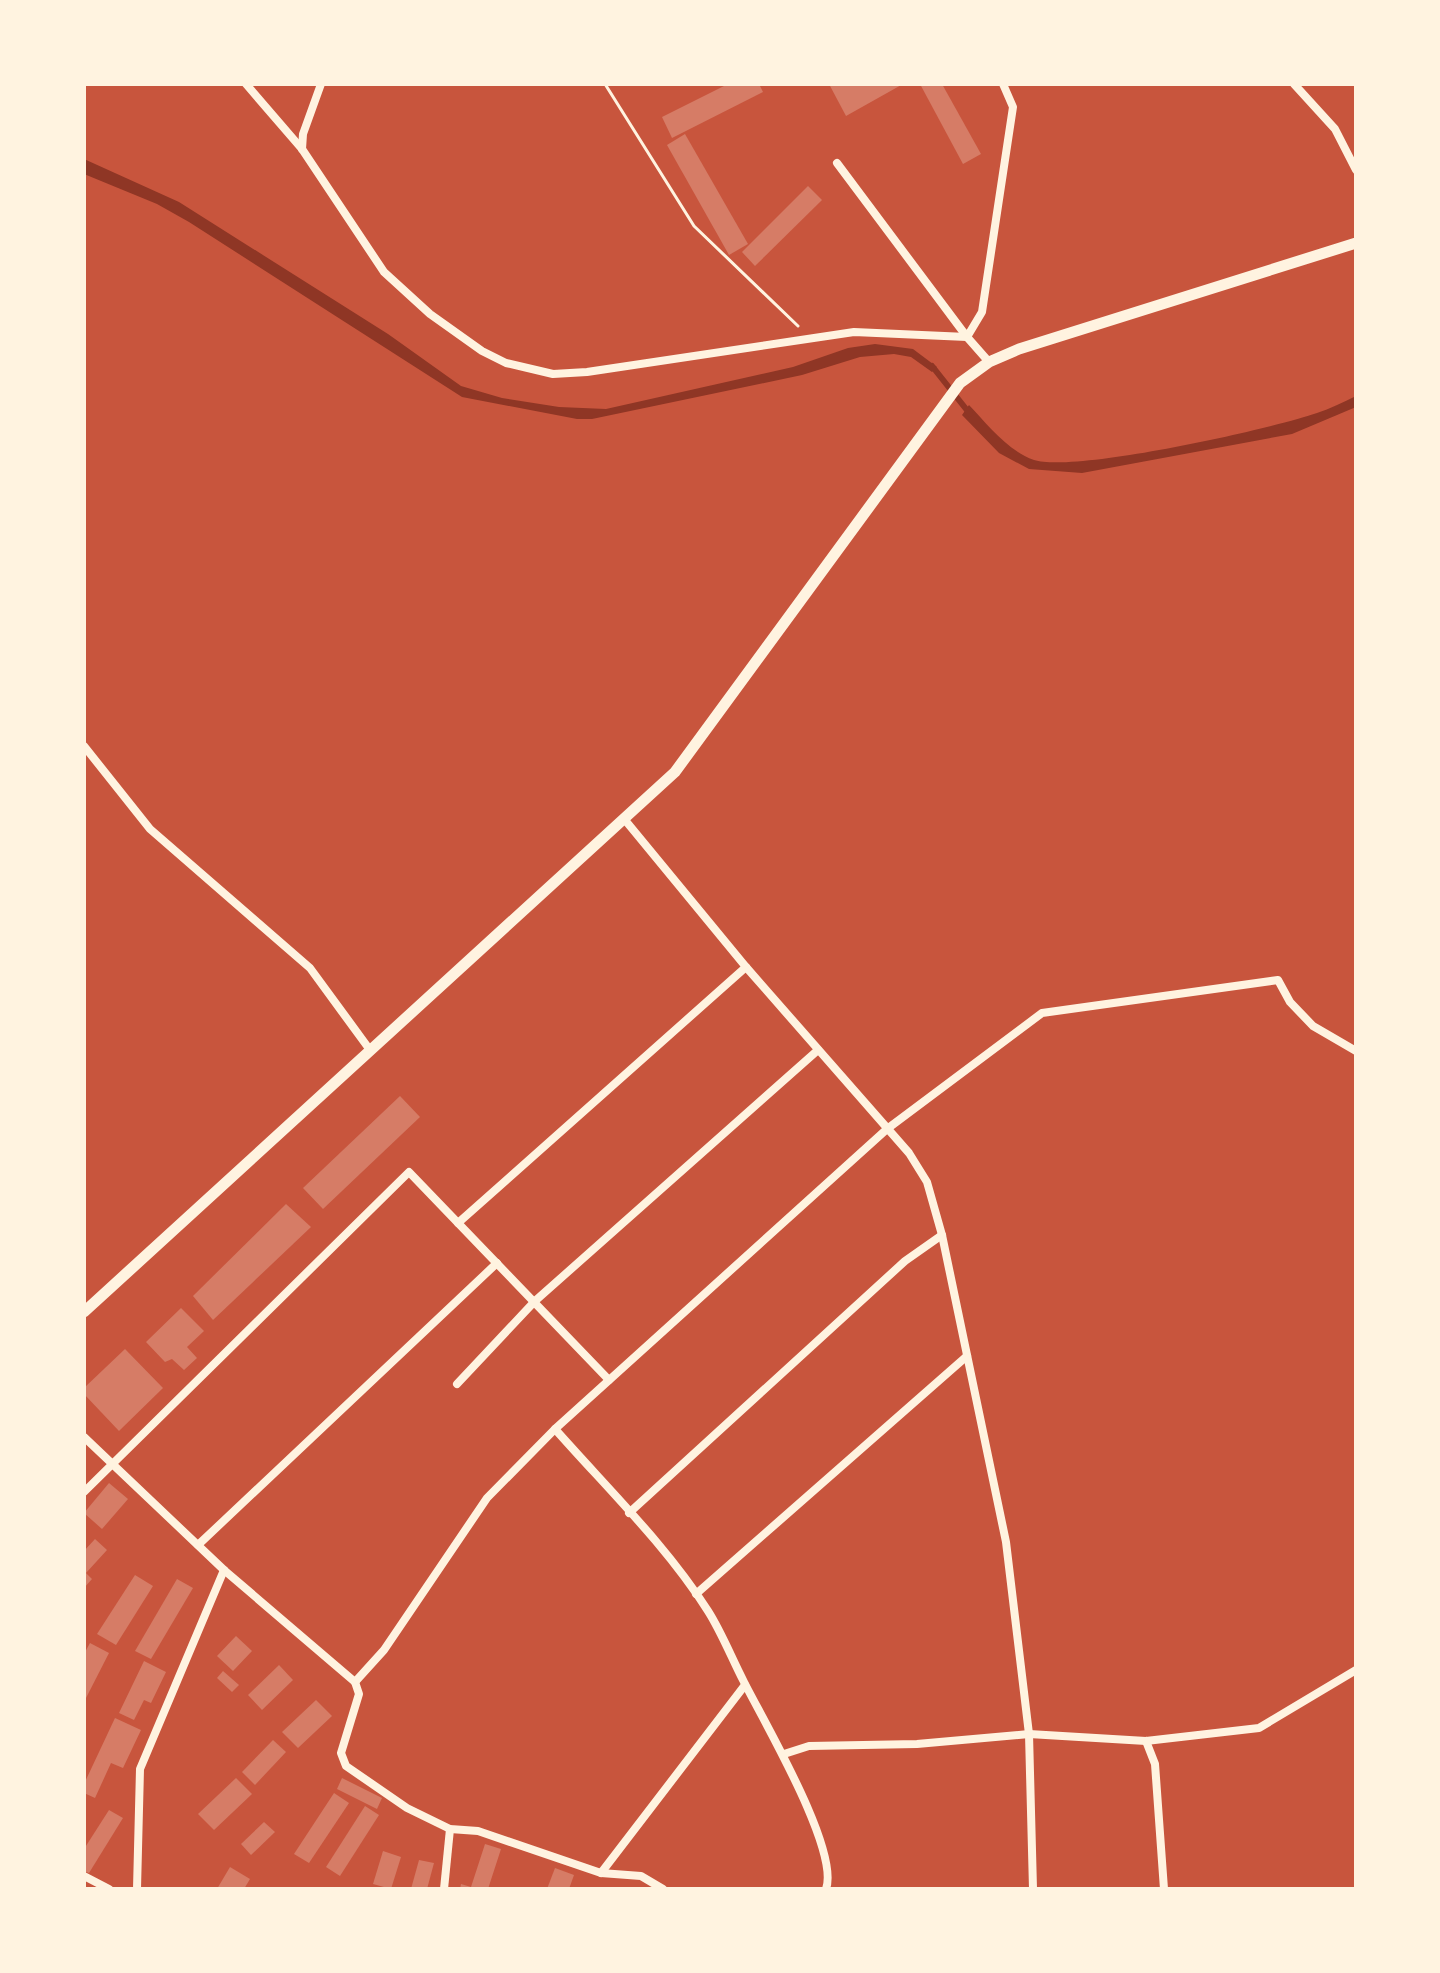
<svg xmlns="http://www.w3.org/2000/svg" width="1440" height="1973" viewBox="0 0 1440 1973" font-family="'Times New Roman',serif">
  <rect width="100%" height="100%" fill="#c8553d"/>
  <g fill="#8f3625">
    <polygon points="84,159 179,202 388,334 461,386 502,398 559,407 606,409 793,367 848,348 875,344 913,349 937,367 932,372 911,357 894,354 860,357 802,375 592,419 577,419 462,397 189,222 157,204 84,174"/>
    <path d="M1356 396V407L1292 434 1082 473 1029 469 999 453 962 415 969 405C988 425 1008 451 1034 460 1075 473 1271 429 1317 413 1330 409 1343 402 1356 396Z"/>
  </g>
  <g fill="none" stroke-linecap="round" stroke-linejoin="round">
    <polyline stroke="#8f3625" stroke-width="6" points="932,366 970,414"/>
  </g>
  <g fill="#d67c66">
    <polygon points="728,84 759,84 763,92 672,138 662,117"/>
    <polygon points="829,84 903,84 846,116"/>
    <polygon points="920,84 942,84 981,154 963,164"/>
    <polygon points="685,134 748,244 729,255 667,145"/>
    <polygon points="808,186 822,200 755,266 742,252"/>
    <polygon points="400,1096 420,1117 323,1209 303,1188"/>
    <polygon points="286,1204 311,1227 213,1320 193,1296"/>
    <polygon points="181,1308 204,1331 187,1347 197,1358 184,1370 172,1359 165,1362 146,1342"/>
    <polygon points="125,1349 163,1388 119,1431 84,1394 84,1388"/>
    <polygon points="109,1483 128,1499 102,1529 84,1513"/>
    <polygon points="95,1539 107,1550 86,1573 92,1579 84,1588 84,1551"/>
    <polygon points="135,1575 153,1586 116,1645 97,1634"/>
    <polygon points="177,1579 193,1588 151,1659 135,1651"/>
    <polygon points="236,1636 252,1651 233,1671 217,1656"/>
    <polygon points="90,1643 109,1653 86,1698 84,1654"/>
    <polygon points="144,1661 166,1672 151,1703 144,1700 134,1720 119,1713"/>
    <polygon points="279,1665 293,1680 262,1710 248,1695"/>
    <polygon points="223,1671 239,1685 232,1692 217,1678"/>
    <polygon points="316,1700 332,1716 298,1748 282,1732"/>
    <polygon points="115,1718 141,1730 123,1768 111,1763 95,1798 84,1793 84,1784"/>
    <polygon points="273,1740 286,1752 255,1785 242,1772"/>
    <polygon points="236,1778 252,1794 214,1830 198,1814"/>
    <polygon points="342,1778 382,1798 377,1809 337,1789"/>
    <polygon points="334,1793 349,1803 309,1863 294,1854"/>
    <polygon points="365,1806 379,1815 340,1876 326,1867"/>
    <polygon points="109,1810 123,1818 89,1873 84,1871 84,1849"/>
    <polygon points="264,1822 275,1832 251,1855 241,1844"/>
    <polygon points="485,1844 501,1849 488,1889 460,1889 461,1884 471,1887"/>
    <polygon points="383,1851 401,1857 391,1889 373,1884"/>
    <polygon points="419,1860 434,1863 427,1889 411,1889"/>
    <polygon points="230,1867 250,1879 244,1889 217,1889"/>
    <polygon points="555,1868 574,1875 569,1889 547,1889"/>
  </g>
  <g fill="none" stroke-linecap="round" stroke-linejoin="round">
    <polyline stroke="#fff3e0" stroke-width="3" points="605,84 694,226 798,326"/>
    <g stroke="#fff3e0" stroke-width="8">
      <polyline points="246,84 302,149 384,272 430,314 482,351 506,363 553,374 587,372 854,332 967,337 989,362"/>
      <polyline points="1294,84 1335,129 1356,170"/>
      <polyline points="302,149 303,134 321,84"/>
      <polyline points="837,163 967,337 982,312 1013,107 1003,84"/>
      <polyline points="84,746 150,829 310,968 370,1050"/>
      <polyline points="625,820 746,967 909,1153 927,1182 942,1235 1006,1542 1029,1734 1033,1889"/>
      <polyline points="458,1223 746,967"/>
      <polyline points="457,1384 535,1301 818,1050"/>
      <path d="M555 1429C607 1488 666 1545 708 1611 722 1633 732 1659 744 1682 763 1720 840 1850 826 1889"/>
      <polyline points="84,1437 224,1570 355,1682 384,1650 487,1498 555,1429 887,1129 1042,1013 1278,980 1290,1002 1313,1026 1356,1051"/>
      <polyline points="84,1492 409,1172 609,1380"/>
      <polyline points="629,1513 905,1261 942,1235"/>
      <polyline points="198,1545 497,1263"/>
      <polyline points="696,1594 967,1356"/>
      <polyline points="355,1682 359,1694 341,1753 346,1766 407,1808 450,1829 478,1831 601,1873 641,1876 663,1889"/>
      <polyline points="1146,1741 1155,1764 1164,1889"/>
      <polyline points="784,1754 809,1746 917,1744 1029,1734 1146,1741 1259,1728 1356,1670"/>
      <polyline points="601,1873 745,1685"/>
      <polyline points="84,1876 109,1889"/>
      <polyline points="137,1889 140,1769 224,1570"/>
      <polyline points="444,1889 450,1829"/>
    </g>
    <polyline stroke="#fff3e0" stroke-width="11" points="84,1312 675,772 960,383 989,362 1019,349 1356,243"/>
  </g>
  <rect width="1440" height="1973" fill="none" stroke="#fff3e0" stroke-width="172"/>
</svg>
